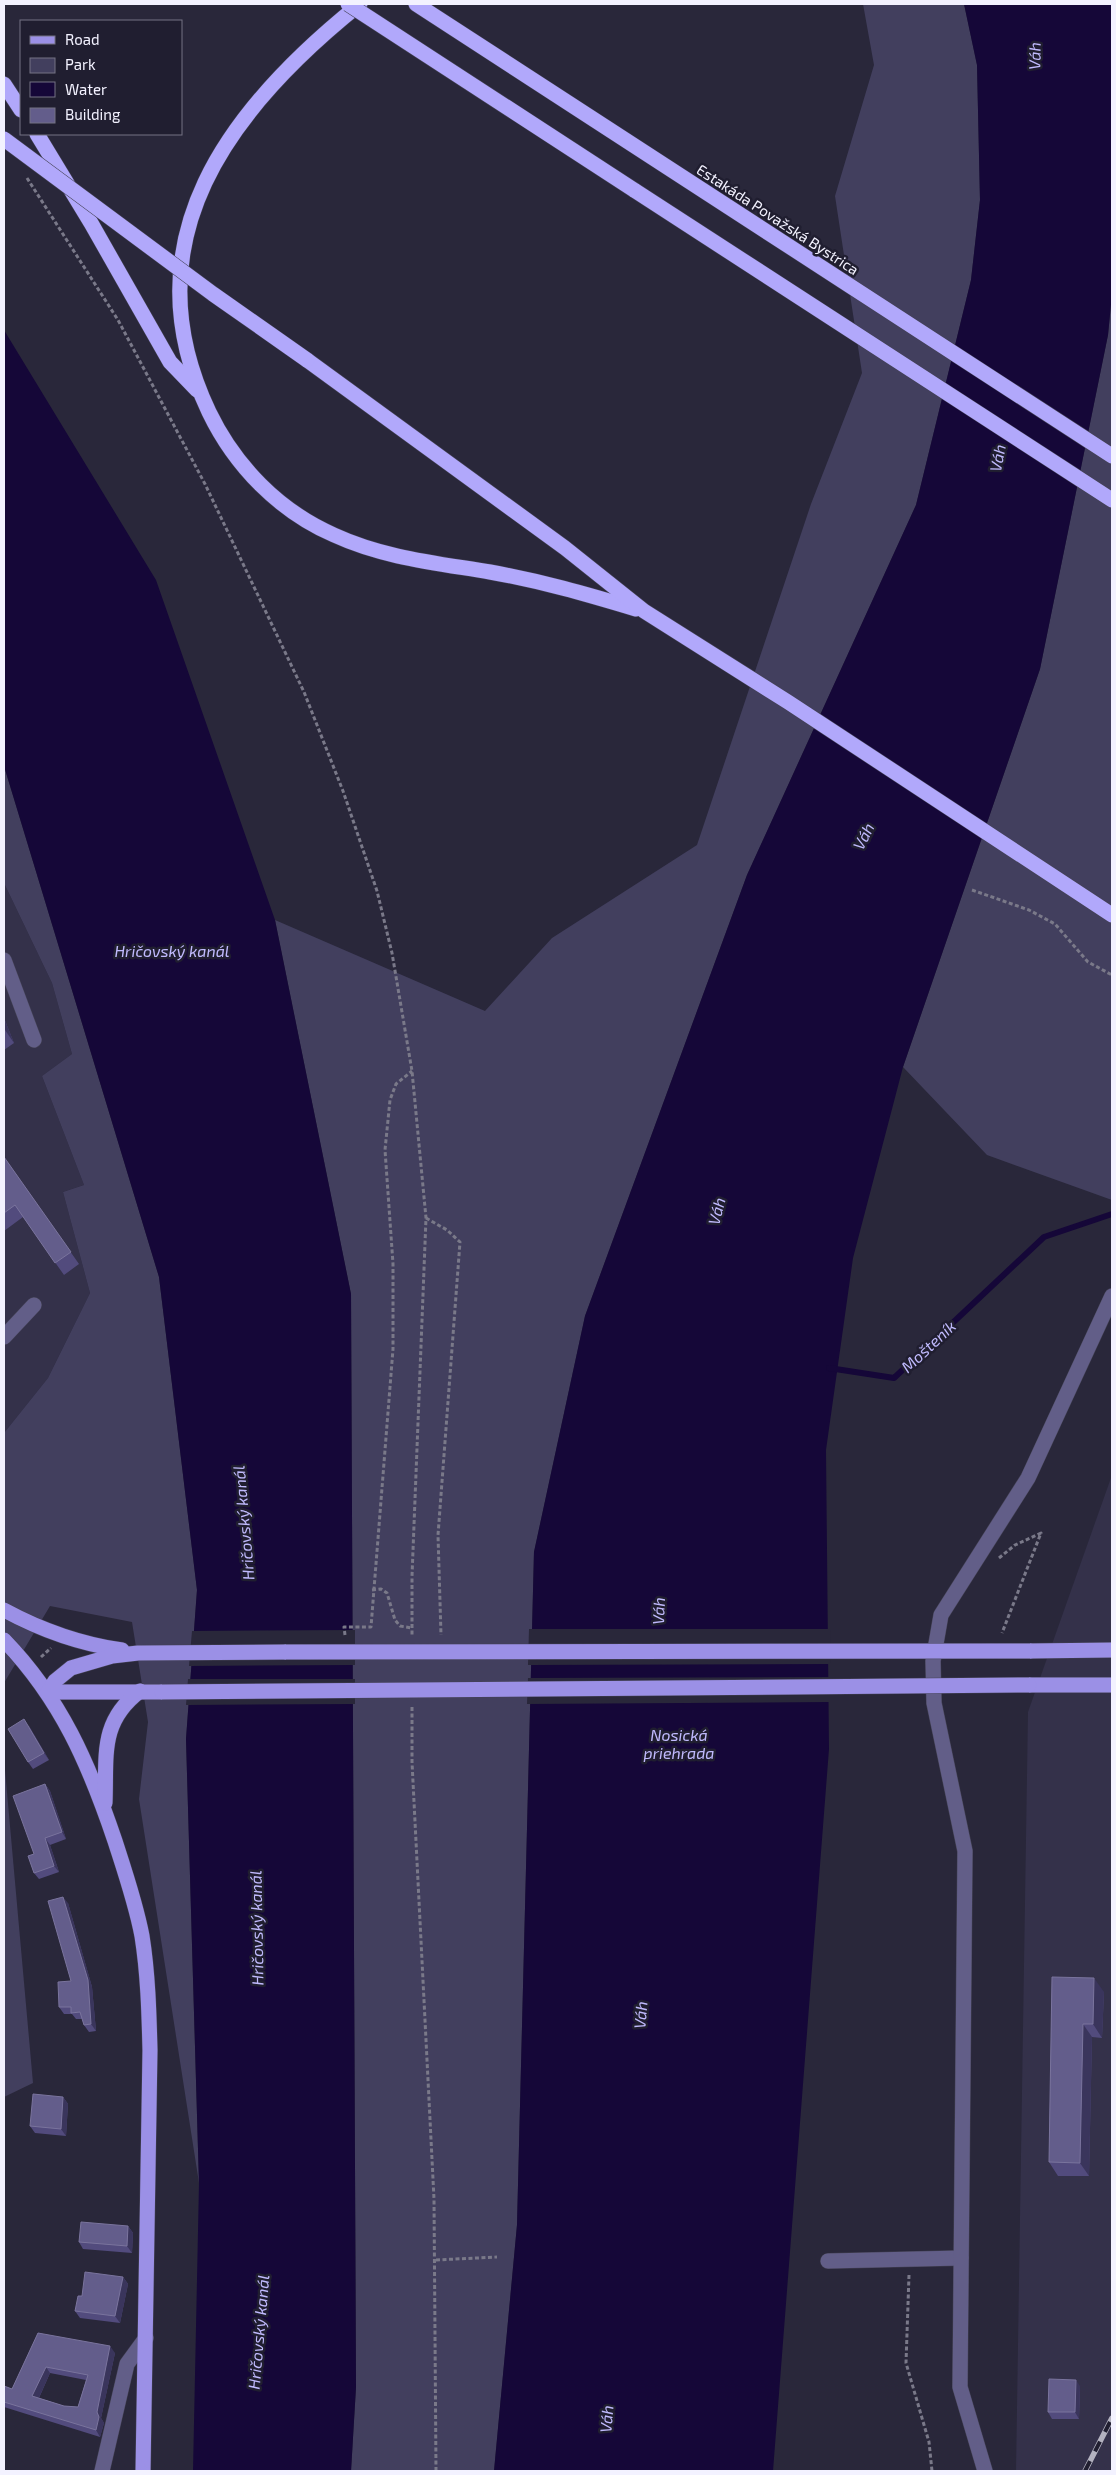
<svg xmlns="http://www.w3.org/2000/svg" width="1116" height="2475" viewBox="0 0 1116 2475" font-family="'Exo 2',sans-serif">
  <rect width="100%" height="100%" fill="#29273a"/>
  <g fill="#34314a">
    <polygon points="4,883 52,983 72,1054 42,1076 84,1185 63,1192 90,1293 48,1378 4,1433"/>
    <polygon points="1112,1475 1112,2471 1016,2471 1028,1712"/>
  </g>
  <g fill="#423f5e">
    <polygon points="863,4 964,4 977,65 980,200 971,280 916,505 747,875 585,1316 534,1552 517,2225 494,2471 351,2471 356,2387 351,1294 275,920 485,1011 552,938 697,845 811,504 862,373 835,196 874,65"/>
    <polygon points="1112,294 1112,1200 987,1155 903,1067 1040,669 1108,335"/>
    <polygon points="4,766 159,1277 197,1590 186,1739 199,2183 139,1799 148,1722 132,1622 50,1606 4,1683 4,1433 48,1378 90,1293 63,1192 84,1185 42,1076 72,1054 52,983 4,883"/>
    <polygon points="4,1759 33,2083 4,2097"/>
  </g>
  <g fill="#150738">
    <polygon points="964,4 1112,4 1112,294 1108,335 1040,669 903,1067 853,1258 826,1450 829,1749 773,2471 494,2471 517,2225 534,1552 585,1316 747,875 916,505 971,280 980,200 977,65"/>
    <polygon points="4,330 156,580 275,920 351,1294 356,2387 351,2471 193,2471 199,2183 186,1739 197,1590 159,1277 4,766"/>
  </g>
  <g fill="#29273a">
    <polygon points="529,1629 830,1629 831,1664 528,1665"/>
    <polygon points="355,1630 355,1665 189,1666 192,1631"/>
    <polygon points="831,1677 831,1702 527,1704 528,1678"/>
    <polygon points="188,1679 355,1679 355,1704 186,1705"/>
  </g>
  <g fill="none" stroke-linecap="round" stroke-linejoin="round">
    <polyline stroke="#150738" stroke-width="6" points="829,1368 894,1378 1044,1237 1112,1214"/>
    <defs>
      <g id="minor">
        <polyline points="4,960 34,1040"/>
        <polyline points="4,1337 34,1305"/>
        <polyline points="828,2261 961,2258"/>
        <polyline points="102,2471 127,2364 146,2338"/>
        <polyline points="985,2471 960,2387 965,1851 934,1703 933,1661 941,1615 1028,1478 1112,1296"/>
      </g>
      <g id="major">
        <path d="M4 1610C41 1630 80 1644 122 1650"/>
        <path d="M4 1640C61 1699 89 1764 115 1841 125 1872 136 1904 142 1936 148 1974 149 2012 150 2050L143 2471"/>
        <polyline points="1030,1651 1112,1650"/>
        <polyline points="1029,1685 1112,1685"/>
        <polyline points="48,1692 55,1681 71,1668 112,1656 138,1653 286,1652"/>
        <polyline points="48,1692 162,1692"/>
        <path d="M105 1803C107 1756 99 1722 140 1691"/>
      </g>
      <g id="highway">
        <path d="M360 4C230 108 127 240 209 412 235 466 279 511 334 535 384 558 436 563 490 572 541 581 586 594 636 609"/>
        <polyline points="416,4 1112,456"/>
        <polyline points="4,84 21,110"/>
        <polyline points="37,134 91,223 170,362 197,390"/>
        <polyline points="634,190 1112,500"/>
        <polyline points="307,360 565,548 644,611 788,702 1112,915"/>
      </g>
    </defs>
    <use href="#minor" stroke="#454356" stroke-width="16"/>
    <use href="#major" stroke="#454356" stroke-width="16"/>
    <use href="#highway" stroke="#454356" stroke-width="16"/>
    <g stroke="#7a7989" stroke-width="3" stroke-dasharray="4 2.5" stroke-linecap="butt">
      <polyline points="27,178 118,320 205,484 304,692 343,791 377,891 392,953 412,1071 426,1218 412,1576 412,1636"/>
      <polyline points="972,890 1029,910 1055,924 1088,962 1112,975"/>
      <polyline points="426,1218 447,1230 460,1242 438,1535 441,1635"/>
      <polyline points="999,1558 1015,1545 1041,1533 1002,1633"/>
      <polyline points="372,1590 381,1589 387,1593 395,1620 400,1626 412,1628"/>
      <polyline points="345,1635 344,1627 371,1627 393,1349 393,1264 385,1150 390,1100 396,1084 412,1071"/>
      <polyline points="41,1657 51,1648"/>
      <polyline points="412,1707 412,1762 434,2199 436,2471"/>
      <polyline points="436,2260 497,2257"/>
      <polyline points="909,2275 906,2363 929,2442 932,2471"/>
    </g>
    <use href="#minor" stroke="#625e88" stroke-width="15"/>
    <use href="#major" stroke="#9b90e6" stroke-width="15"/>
    <use href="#highway" stroke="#b1a8fb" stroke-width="15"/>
    <defs>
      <polyline id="rail" points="1085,2471 1112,2418"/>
    </defs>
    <use href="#rail" stroke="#b3b2c0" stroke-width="5.5"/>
    <use href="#rail" stroke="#201e30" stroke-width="4" stroke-dasharray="11" stroke-linecap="butt"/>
    <defs>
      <g id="major-bridge">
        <polyline points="286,1652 1030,1651"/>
        <polyline points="162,1692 1029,1685"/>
      </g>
      <g id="highway-bridge">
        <polyline points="348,4 634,190"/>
        <polyline points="4,139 213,294 307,360"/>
      </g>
    </defs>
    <use href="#major-bridge" stroke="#454356" stroke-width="16" stroke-linecap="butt"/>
    <use href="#highway-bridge" stroke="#454356" stroke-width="16" stroke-linecap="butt"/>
    <use href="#major-bridge" stroke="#9b90e6" stroke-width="15"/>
    <use href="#highway-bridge" stroke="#b1a8fb" stroke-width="15"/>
  </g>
  <g fill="#524b7d" fill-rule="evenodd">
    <polygon points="4,1018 14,1043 4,1050"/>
    <polygon points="4,1157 79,1264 64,1275 23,1217 4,1231"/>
    <polygon points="29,1726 49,1760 33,1769 28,1762"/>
    <polygon points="45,1784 50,1791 66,1839 50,1845 59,1872 39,1879 34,1873 34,1854"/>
    <polygon points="68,1903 92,1987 96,2031 89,2032 84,2025 82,2019 76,2019 72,2014 64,2014 59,2007 71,1981"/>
    <polygon points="1052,1977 1104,1992 1102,2038 1092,2037 1089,2176 1058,2176 1049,2162"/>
    <polygon points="63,2097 68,2104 66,2136 35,2133 30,2126"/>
    <polygon points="128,2226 133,2233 132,2253 83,2249 79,2242"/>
    <polygon points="123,2277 128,2284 120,2323 80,2318 75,2311 82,2296"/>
    <path d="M38 2333 115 2353 101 2418 104 2423 100 2437 4 2407V2386L12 2389ZM50 2373 86 2380 78 2407 64 2406 39 2398Z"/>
    <polygon points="1080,2386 1079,2419 1052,2419 1048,2412"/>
  </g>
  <g fill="#3a355c">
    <polygon points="4,1018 14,1043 5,1030 4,1028"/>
    <polygon points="24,1719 29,1726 49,1760 44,1753"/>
    <polygon points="45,1784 50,1791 66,1839 62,1832"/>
    <polygon points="45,1838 50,1845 59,1872 54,1866"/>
    <polygon points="63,1897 68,1903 92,1987 96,2031 91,2024"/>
    <polygon points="1094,1978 1104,1992 1102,2038 1093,2024"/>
    <polygon points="1083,2024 1092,2037 1089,2176 1080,2163"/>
    <polygon points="63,2097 68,2104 66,2136 61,2129"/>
    <polygon points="128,2226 133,2233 132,2253 127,2246"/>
    <polygon points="123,2277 128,2284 120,2323 115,2316"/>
    <polygon points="110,2346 115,2353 101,2418 104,2423 100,2437 96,2430 97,2412"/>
    <polygon points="46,2367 50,2373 37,2402 32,2396"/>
    <polygon points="1076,2380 1080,2386 1079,2419 1075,2412"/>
  </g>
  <g fill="#635d8b" stroke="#7a749d" fill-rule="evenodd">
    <polygon points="4,1157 71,1252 55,1263 15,1205 4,1213"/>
    <polygon points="24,1719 44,1753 28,1762 8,1729"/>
    <polygon points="45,1784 62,1832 45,1838 54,1866 34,1873 28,1856 34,1854 13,1796"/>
    <polygon points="63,1897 88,1980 91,2024 84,2025 80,2012 71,2013 71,2007 59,2007 58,1982 71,1981 48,1901"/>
    <polygon points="1052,1977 1094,1978 1093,2024 1083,2024 1080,2163 1049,2162"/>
    <polygon points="33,2094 63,2097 61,2129 30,2126"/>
    <polygon points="81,2222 128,2226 127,2246 79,2242"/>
    <polygon points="85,2272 123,2277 115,2316 75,2311 78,2296 82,2296"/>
    <path d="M38 2333 110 2346 97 2412 99 2417 96 2430 4 2402V2386L12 2389ZM46 2367 88 2375 78 2407 64 2406 32 2396Z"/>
    <polygon points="1049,2379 1076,2380 1075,2412 1048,2412"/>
  </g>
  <g text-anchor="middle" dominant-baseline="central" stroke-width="5" stroke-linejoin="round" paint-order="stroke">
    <g font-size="15" fill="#f3f2ff" stroke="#201e30">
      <text transform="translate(778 219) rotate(33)">Estakáda Považská Bystrica</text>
    </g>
    <g font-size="16" font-style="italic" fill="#c0bafd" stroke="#201e30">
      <text transform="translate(1034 56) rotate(-89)">Váh</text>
      <text transform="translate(997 458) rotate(-79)">Váh</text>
      <text transform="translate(863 836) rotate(-63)">Váh</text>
      <text x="172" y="950">Hričovský kanál</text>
      <text transform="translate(716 1211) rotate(-76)">Váh</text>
      <text transform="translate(928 1346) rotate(-43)">Mošteník</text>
      <text transform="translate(243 1523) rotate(-95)">Hričovský kanál</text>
      <text transform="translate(658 1611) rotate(-88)">Váh</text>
      <text x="679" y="1734">Nosická<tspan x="679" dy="18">priehrada</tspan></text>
      <text transform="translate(256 1928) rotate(-91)">Hričovský kanál</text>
      <text transform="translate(640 2015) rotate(-85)">Váh</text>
      <text transform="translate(258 2332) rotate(-85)">Hričovský kanál</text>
      <text transform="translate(606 2419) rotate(-85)">Váh</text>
    </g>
  </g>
  <rect width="1116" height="2475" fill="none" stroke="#f3f2ff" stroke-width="10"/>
  <rect x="20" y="20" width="162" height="115" fill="#201e30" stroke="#747383"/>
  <rect x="30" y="36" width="25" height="8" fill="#9b90e6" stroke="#747383"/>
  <text x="65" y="45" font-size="15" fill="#f3f2ff">Road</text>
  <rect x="30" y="58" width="25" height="15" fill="#423f5e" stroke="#747383"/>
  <text x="65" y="70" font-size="15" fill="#f3f2ff">Park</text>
  <rect x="30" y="82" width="25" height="15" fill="#150738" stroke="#747383"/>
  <text x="65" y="95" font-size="15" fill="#f3f2ff">Water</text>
  <rect x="30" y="108" width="25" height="15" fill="#635d8b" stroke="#747383"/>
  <text x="65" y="120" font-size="15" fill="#f3f2ff">Building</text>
</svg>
